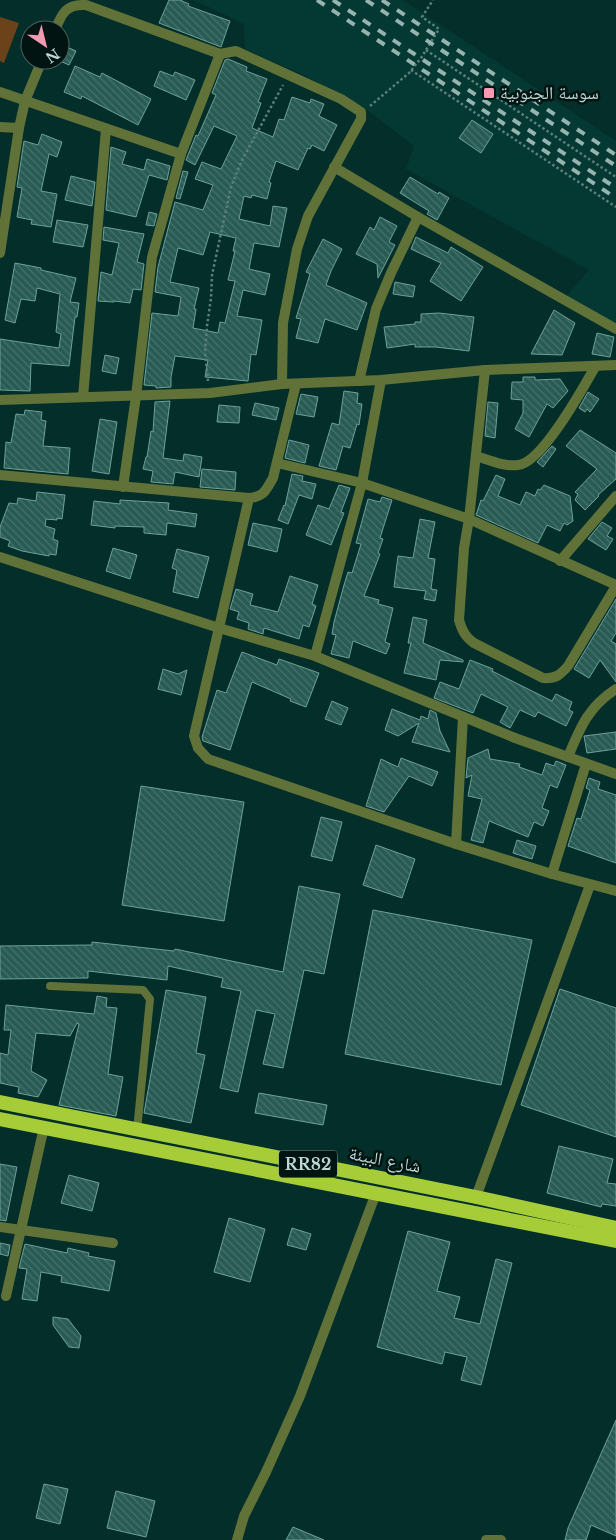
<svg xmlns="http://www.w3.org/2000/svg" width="616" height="1540" viewBox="0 0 616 1540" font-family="'Libre Baskerville','Noto Naskh Arabic',serif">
  <defs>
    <pattern id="building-back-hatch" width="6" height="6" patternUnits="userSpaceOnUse" patternTransform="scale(1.25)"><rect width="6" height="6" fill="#285b54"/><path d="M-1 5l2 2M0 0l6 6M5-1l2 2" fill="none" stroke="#45726c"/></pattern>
  </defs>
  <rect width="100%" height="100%" fill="#042e29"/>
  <polygon fill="#043933" points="194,0 403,0 616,141 616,328 565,298 589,270 406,169 414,146 362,106 304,75 245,49 244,24"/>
  <polygon fill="#6b4219" points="0,17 19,23 4,63 0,61"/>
  <g fill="url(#building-back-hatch)" stroke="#6da198" fill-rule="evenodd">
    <polygon points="169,0 180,0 189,4 188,6 230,21 221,47 159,23"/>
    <polygon points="60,44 76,51 69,65 60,61"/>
    <path d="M228 59 247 67 246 71 267 79 258 102 261 103 252 128 273 137 279 119 284 120 292 97 310 103 311 99 324 104 319 116 337 125 324 151 312 145 310 149 308 148 298 170 276 161 269 182 271 183 267 199 252 195 251 198 244 196 239 219 270 226 273 206 287 208 279 247 254 243 249 269 270 274 265 295 243 290 237 316 262 320 256 355 251 354 248 381 205 377 208 360 175 356 171 377V387L156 388V386L144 385 152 313 178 316 181 297 155 292 158 267 175 202 203 210 213 185 195 179 202 162 221 169 237 136 214 126 195 165 186 160 196 135 198 136 216 95 212 93 225 60ZM210 232 236 238 233 251H235L228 280 235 281 225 323 220 322 218 333 193 328 196 309H194L199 288 170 282 178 248 203 255Z"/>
    <polygon points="75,66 100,77 102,73 151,99 138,125 82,96 81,99 64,92"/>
    <polygon points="160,71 173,76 175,72 195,80 186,100 154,86"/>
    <polygon points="472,120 493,134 481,153 459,138"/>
    <polygon points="42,134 62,142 57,157 49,154 41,191 57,194 51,227 31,224 32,220 17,217 22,188 17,187 24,141 38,145"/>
    <polygon points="111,147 126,152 122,164 144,170 147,159 170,166 167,180 149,175 136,217 106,210"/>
    <polygon points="183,171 188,172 180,199 176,198"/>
    <polygon points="71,176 95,182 92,206 65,200"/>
    <polygon points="410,177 438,194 439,192 449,198 437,220 427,214 429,211 400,193"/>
    <polygon points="149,212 157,214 154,226 146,225"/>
    <polygon points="380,217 397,226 389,242 395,245 378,278 377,264 356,254 370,227 374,230"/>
    <polygon points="57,220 88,225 83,247 53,242"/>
    <polygon points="104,227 144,234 137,262 144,264 141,290 133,289 130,303 114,301 114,302 98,301 101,272 112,275 119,243 103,240"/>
    <polygon points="416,237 448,253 451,247 483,267 461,301 430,281 441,263 411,249"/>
    <polygon points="323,239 342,249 331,271 326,285 367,303 357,330 325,319 318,343 296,338 301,319 296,318 310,274 306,272"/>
    <polygon points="15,263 41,268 41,270 76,278 70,302 79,303 77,317 75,317 69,366 31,363 30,391 0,390 0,339 59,348 61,334 56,332 60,294 37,288 35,301 21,299 15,323 5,320"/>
    <polygon points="395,282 415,286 413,297 393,294"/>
    <polygon points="554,310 575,323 562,355 531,354"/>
    <polygon points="439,313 474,317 469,351 436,347 415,347 415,344 387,348 384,327 415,324 415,322 421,322 421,314"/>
    <polygon points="597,333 614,337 610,357 592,354"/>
    <polygon points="105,355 119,358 116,374 102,371"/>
    <polygon points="523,377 535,377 535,380 560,379 568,391 553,408 547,404 529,437 515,429 523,413 523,400 511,399 512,382 523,382"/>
    <polygon points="344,391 358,393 357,403 362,404 359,425 357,424 350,448 343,446 336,470 319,466 332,423 339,425"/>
    <polygon points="588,392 599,399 590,412 587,409 585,412 579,408"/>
    <polygon points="301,394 318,397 314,417 296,414"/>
    <polygon points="170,401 163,458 183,461 184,454 202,457 199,477 175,472 173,484 151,482 153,471 143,469 146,457 147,457 151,431 153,432 155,402"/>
    <polygon points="488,402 498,403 495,438 485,436"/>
    <polygon points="255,403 279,408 276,420 252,415"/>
    <polygon points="219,405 240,407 239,423 217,422"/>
    <polygon points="25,410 42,412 41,420 46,421 43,446 70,448 68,474 4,468 6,442 11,443 16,414 24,415"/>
    <polygon points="100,419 117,422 109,474 92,471"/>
    <polygon points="580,430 616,453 616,479 598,495 599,496 585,510 575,500 578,494 575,492 597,469 566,446"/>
    <polygon points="289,440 309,445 305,463 285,458"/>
    <polygon points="552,446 556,449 543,467 537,462"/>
    <polygon points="202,469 236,472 235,490 200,487"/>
    <polygon points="292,474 303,476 302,481 316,484 312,499 299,495 288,524 278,520 284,505 285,506"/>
    <polygon points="496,475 505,479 498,496 520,505 526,492 535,496 538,489 540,490 544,485 570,496 573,521 567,525 564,523 560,531 547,525 538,543 476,515 481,500 483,501"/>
    <polygon points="339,485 350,488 341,512 344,513 331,545 306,535 318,505 329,509"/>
    <polygon points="37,492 65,495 62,519 57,518 57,520 46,519 45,526 55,529 53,539 58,541 56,555 49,554 49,556 22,551 8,546 10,541 0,537 0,527 9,503 17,504 18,498 36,501"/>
    <polygon points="382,497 392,500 380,538 383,539 378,553 380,554 364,596 379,600 378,604 393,608 385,642 390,644 386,654 353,641 349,658 331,654 336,635 332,634 334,622 344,585 348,572 352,573 361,544 356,543 368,499 380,502"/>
    <polygon points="120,500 169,503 168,510 197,514 195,527 167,523 166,535 144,533 144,527 115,526 115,528 91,525 94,501 120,504"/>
    <polygon points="420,519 435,522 428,558 435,559 431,589 437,590 435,601 424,599 426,591 394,587 398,556 413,558"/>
    <polygon points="602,522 612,528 607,536 613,539 606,550 588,539"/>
    <polygon points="253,523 282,529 277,552 248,545"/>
    <polygon points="113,548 137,555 130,579 106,571"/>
    <polygon points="177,549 209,557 198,598 173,592 177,570 172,568"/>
    <polygon points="290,576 318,585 312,604 316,606 309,627 303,625 299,639 264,628 263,634 248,629 249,623 237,619 239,612 230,609 236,589 253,594 250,605 278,612"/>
    <polygon points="616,599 616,633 611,641 616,644 616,682 600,660 589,678 574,669"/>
    <polygon points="413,617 427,620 423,643 463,660 463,662 440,660 436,680 404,673 411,643 408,643"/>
    <polygon points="242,652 277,665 279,659 319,673 306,707 290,701 291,699 252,682 230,750 203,741 202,737 217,690 226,693"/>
    <polygon points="470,660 493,669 492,671 552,701 556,694 572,702 569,710 573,712 566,726 538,712 535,717 520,710 510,728 500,722 508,707 481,694 473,713 434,698 440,682 459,689"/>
    <polygon points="163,669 178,674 187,670 181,695 158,689"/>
    <polygon points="332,701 348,708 341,725 325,719"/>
    <polygon points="392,709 420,720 421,716 428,719 430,710 436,713 440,731 450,752 412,742 419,723 398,736 385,730"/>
    <polygon points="616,732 616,749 587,753 584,736"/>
    <polygon points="488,749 490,759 520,764 519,767 542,775 546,763 554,766 556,761 566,765 557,788 550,785 542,808 549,811 543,826 534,822 528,837 489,821 483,843 471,840 482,799 468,796 472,775 466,778 468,758"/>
    <polygon points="401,758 438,772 432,786 409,776 384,812 366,806 381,759 398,767"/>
    <polygon points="589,778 600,782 598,789 616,795 616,863 568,846 577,818 581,819 590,790 586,788"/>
    <polygon points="141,786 244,802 224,921 122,905"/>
    <polygon points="321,817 342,822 332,861 311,856"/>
    <polygon points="517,840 536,846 532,859 513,853"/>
    <polygon points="376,845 415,859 402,898 363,885"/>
    <polygon points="299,886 340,894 324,974 304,970 283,1068 263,1064 275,1014 256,1010 238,1092 220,1088 241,991 221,987 223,978 168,966 167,980 88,971 88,978 0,979 0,946 92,945 92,942 174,951 175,949 283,972"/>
    <polygon points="373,910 532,940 501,1085 345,1054"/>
    <polygon points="560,989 616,1008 616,1137 521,1105"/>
    <polygon points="166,990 206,997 196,1053 205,1055 191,1123 144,1113"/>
    <polygon points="97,996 107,998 106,1007 117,1008 108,1074 123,1077 116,1116 59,1105 79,1024 77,1023 70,1036 36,1033 31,1071 47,1080 38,1097 18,1093 19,1087 0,1083 0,1053 8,1055 11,1030 4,1030 6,1005 94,1014"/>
    <polygon points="259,1093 327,1105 323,1125 255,1113"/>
    <polygon points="559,1146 613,1159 607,1183 616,1184 616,1206 602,1204 601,1207 547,1193"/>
    <polygon points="0,1164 17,1167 6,1221 0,1220"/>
    <polygon points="69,1175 99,1183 92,1211 61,1203"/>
    <polygon points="229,1218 265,1229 250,1282 214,1272"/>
    <polygon points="292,1228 311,1234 306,1250 287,1245"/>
    <polygon points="408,1231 450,1242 437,1291 460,1297 454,1318 480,1324 496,1259 512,1263 481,1385 461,1380 467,1357 445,1352 442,1364 377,1347"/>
    <polygon points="0,1243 10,1245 8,1256 0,1254"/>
    <polygon points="25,1244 67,1253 68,1248 89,1253 88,1256 115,1261 109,1291 61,1282 62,1276 41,1272 37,1301 22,1299 27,1269 19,1268"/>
    <polygon points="53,1317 68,1319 81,1336 79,1348 69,1347 53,1325"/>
    <polygon points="616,1420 616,1536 591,1525 586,1540 565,1540 568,1528"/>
    <polygon points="44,1484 68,1489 60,1524 36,1518"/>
    <polygon points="116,1491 155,1501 146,1537 107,1528"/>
    <polygon points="293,1527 324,1540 286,1540"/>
  </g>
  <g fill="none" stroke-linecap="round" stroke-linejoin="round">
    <g stroke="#5d7f7a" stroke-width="2.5" stroke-dasharray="2.5 2.5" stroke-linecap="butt">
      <polyline points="426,50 616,177"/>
      <polyline points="411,70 616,207"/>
      <polyline points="370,106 409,73 421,58 439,29 422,17 433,0"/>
      <polyline points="208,381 205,352 207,326 211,298 212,275 231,187 242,160 283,85"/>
    </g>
    <polyline stroke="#617239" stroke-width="8" points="50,986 143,990 150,999 137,1130"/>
    <g stroke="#617239" stroke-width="10">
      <path d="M55 30C62 13 66 4 86 5L220 54 236 51 341 99 361 112V119L308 216 297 249 283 323 282 384"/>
      <polyline points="0,92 181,154"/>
      <polyline points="0,127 19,128"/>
      <polyline points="334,167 418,217 391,273 376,309 359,381"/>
      <polyline points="418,217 616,329"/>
      <polyline points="0,253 19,128 25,101 42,60"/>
      <polyline points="485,370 469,519 616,585"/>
      <path d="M296 384 273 478C266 490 264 497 249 498L194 736 198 748 208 759 456 844 552 874 616 891"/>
      <polyline points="83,397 106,129"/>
      <polyline points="0,400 210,393 282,384 381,380 485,370 616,365"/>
      <path d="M476 456C489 460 504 467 518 465 542 463 583 388 595 367"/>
      <path d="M277 463 362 483 469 519 464 548 459 620C462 630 465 637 474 643L543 678C556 679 560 675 568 666L616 586"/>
      <polyline points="0,475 249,498"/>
      <polyline points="123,487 136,396 152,257 181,154 220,54"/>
      <polyline points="0,557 219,628 315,656 515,738 616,774"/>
      <polyline points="560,561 616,496"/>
      <polyline points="315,656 362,483 381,380"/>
      <path d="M568 757C580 728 588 707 616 689"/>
      <polyline points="456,844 463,717"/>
      <polyline points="552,874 586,764"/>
      <polyline points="476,1197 590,885"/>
      <polyline points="0,1227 113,1243"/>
      <polyline points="6,1296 44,1127"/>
      <polyline points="237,1540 244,1516 266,1472 300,1396 376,1193"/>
      <polyline points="486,1540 501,1540"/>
    </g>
    <g stroke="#a6cc38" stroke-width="14">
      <polyline points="0,1102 476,1197 616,1228"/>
      <polyline points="0,1119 616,1241"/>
    </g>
    <g stroke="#97b3af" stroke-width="4" stroke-dasharray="9 9" stroke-linecap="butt">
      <polyline points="317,0 616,198"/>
      <polyline points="333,0 616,188"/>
      <polyline points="366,0 616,166"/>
      <polyline points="382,0 616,155"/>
    </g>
  </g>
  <rect fill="#f19ab0" stroke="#011411" stroke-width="2" x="483" y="87" width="12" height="12" rx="2.5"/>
  <g text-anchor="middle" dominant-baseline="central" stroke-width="5" stroke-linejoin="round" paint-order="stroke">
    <rect fill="#011411" stroke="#859c99" stroke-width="1" x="279" y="1150.5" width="58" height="27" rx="4"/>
    <g font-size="16" font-weight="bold" fill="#bed7d3">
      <text x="308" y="1164">RR82</text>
    </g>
    <g font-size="18" fill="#bed7d3" stroke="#011411" text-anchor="start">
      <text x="500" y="93">سوسة الجنوبية</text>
    </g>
    <g font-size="18" fill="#bed7d3" stroke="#011411">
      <text transform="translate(385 1160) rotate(11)">شارع البيئة</text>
    </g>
  </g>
  <g transform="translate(45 45) rotate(145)"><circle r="24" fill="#011411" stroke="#4d625f"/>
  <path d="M0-4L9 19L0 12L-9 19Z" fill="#f19ab0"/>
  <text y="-8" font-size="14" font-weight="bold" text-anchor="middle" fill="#bed7d3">N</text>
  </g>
</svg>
